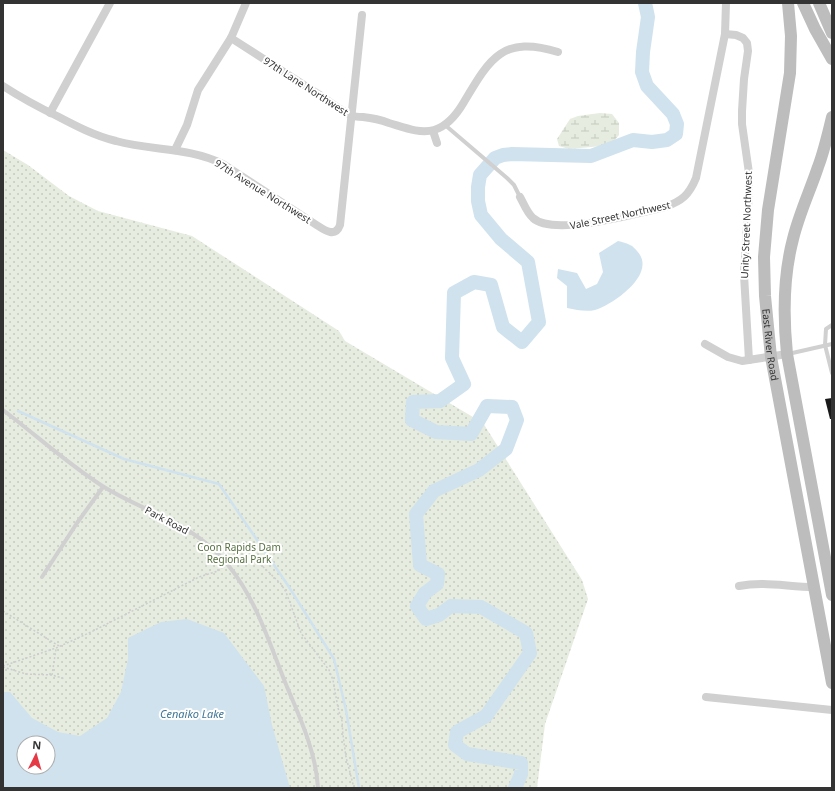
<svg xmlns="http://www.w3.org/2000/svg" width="835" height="791" viewBox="0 0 835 791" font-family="'Noto Sans',sans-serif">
  <defs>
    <pattern id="green-dots" width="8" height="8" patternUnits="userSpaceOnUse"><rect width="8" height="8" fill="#e6ecdf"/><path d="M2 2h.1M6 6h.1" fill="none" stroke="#c6cbc0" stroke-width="1.8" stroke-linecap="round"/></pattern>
    <pattern id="wetland-marsh" width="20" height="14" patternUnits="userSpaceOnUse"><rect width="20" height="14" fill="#e6ecdf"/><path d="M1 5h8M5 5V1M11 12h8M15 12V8" fill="none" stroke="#c6cbc0"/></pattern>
  </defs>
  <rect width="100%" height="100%" fill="#fff"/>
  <path fill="url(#green-dots)" fill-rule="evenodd" d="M3 150 28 165 69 196 98 211 192 236 339 331 345 341 483 423 582 580 588 599 545 724 537 788H3ZM24 743H48V767H24Z"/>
  <polygon fill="url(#wetland-marsh)" points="600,113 612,114 619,123 619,135 613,142 602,146 569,149 559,146 557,139 570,119 578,116"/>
  <g fill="#cfe2ee" fill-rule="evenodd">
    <path d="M618 241C622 242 627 243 630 245 633 246 635 249 637 251 658 273 614 304 595 310 586 312 577 310 567 308V286L557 278 558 269 577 273 586 289 597 284 603 272 599 253Z"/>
    <path d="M187 619 224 633 264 686 272 725 290 788H3V692H10L32 718 58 732 80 736 107 718 121 692 128 659V638L161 622ZM24 743H48V767H24Z"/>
  </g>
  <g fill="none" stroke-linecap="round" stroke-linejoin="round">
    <polyline stroke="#cfe2ee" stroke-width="2.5" points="18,411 124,459 219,484 289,587 334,659 346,710 359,788"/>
    <polyline stroke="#cfe2ee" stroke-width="14" points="515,788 521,774 521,763 467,754 455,745 457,732 486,716 530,653 526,633 481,607 451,606 439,615 426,619 417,606 425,593 437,584 438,574 420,565 416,514 434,491 479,470 506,449 517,420 512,407 487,406 471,434 436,432 412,420 413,402 440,401 464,384 452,358 454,293 474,282 491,285 503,327 522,342 539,322 528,262 501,239 481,215 478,201 478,187 480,175 495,158 503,155 512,154 591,156 633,140 652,142 667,140 676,134 677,124 673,114 647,86 642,72 643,52 648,17 645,3"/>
  </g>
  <polygon fill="#1a1a1a" points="832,398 832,419 830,419 825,399"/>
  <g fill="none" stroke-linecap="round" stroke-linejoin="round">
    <g stroke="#cdcdcd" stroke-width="1.5" stroke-dasharray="2 2" stroke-linecap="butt">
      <polyline points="231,561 240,557 250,557 256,560 281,584 286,592 301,633 329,670 333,680 338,708 342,721 343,735 346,757 354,788"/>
      <polyline points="3,611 59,646"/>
      <polyline points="3,666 56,648 91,632 199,577 218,571 223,567"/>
      <polyline points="3,667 26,674 52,675 65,679"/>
      <polyline points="52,675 56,649"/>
    </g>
    <g stroke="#d0d0d0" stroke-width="4">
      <polyline points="445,125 507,178 514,185 520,197"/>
      <polyline points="832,325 826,329 825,345 832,373"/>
      <polyline points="788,354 832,344"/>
      <path d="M3 410C36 435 69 465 104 487 148 514 193 522 228 565 256 599 269 642 285 682 299 716 316 751 318 788"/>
      <polyline points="42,577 77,523 103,487"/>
    </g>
    <g stroke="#d0d0d0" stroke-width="8">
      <polyline points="725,34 736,35 743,38 747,43 748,51 744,79 742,111 742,124 749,173 749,190 744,275 749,360"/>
      <path d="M231 38C259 56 287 74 315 92 325 98 341 111 351 115 354 117 359 117 363 117 372 118 381 120 389 123 403 127 419 134 434 130 448 126 457 114 464 102 490 58 503 35 558 52"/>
      <path d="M3 86C20 97 38 107 57 116 76 126 95 136 116 141 153 151 188 147 223 164L315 224C323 229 335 239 340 225L362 15"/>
      <polyline points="50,113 110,3"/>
      <polyline points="433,131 437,143"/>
      <polyline points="175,150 187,125 198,90 231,38 246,3"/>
      <path d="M520 197C524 204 527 213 533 218 553 237 638 213 665 207 682 201 689 195 696 178L725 34 726 3"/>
      <polyline points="705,344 728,357 742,361 787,354"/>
      <path d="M739 586C765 581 788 587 814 587"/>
      <polyline points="706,697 832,710"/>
    </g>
    <g stroke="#bdbdbd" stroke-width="12">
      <path id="s1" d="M788 3 791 36 790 73 768 210 764 257 765 296 771 357 832 683"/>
      <polyline points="803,3 815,29 832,59"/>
      <polyline points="819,3 832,33"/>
      <path d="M832 117C828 134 824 151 818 167 810 191 799 214 793 239 783 277 783 315 787 354L832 595"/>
    </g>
  </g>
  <g text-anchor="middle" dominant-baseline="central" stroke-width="4" stroke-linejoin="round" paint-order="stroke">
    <g font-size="10" fill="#333" stroke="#fff">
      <text transform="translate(306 86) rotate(33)">97th Lane Northwest</text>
      <text transform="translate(263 191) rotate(32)">97th Avenue Northwest</text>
      <text transform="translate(620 215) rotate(-12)">Vale Street Northwest</text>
      <text transform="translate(746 225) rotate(-88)">Unity Street Northwest</text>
      <text stroke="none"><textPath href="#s1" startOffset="344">East River Road</textPath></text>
      <text transform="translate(167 520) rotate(28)">Park Road</text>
    </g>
    <g font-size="10" fill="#56703f" stroke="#fff">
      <text x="239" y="547">Coon Rapids Dam<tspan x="239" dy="12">Regional Park</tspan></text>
    </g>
    <g font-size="11" font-style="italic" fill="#3f7597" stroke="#fff">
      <text x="192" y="713">Cenaiko Lake</text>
    </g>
  </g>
  <rect width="835" height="791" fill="none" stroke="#333333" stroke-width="8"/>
  <g transform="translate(36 755) rotate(5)"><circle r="19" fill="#ffffff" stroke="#adadad"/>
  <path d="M0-3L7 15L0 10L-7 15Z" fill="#e63946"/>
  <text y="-6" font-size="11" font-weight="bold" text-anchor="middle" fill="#333333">N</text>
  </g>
</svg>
